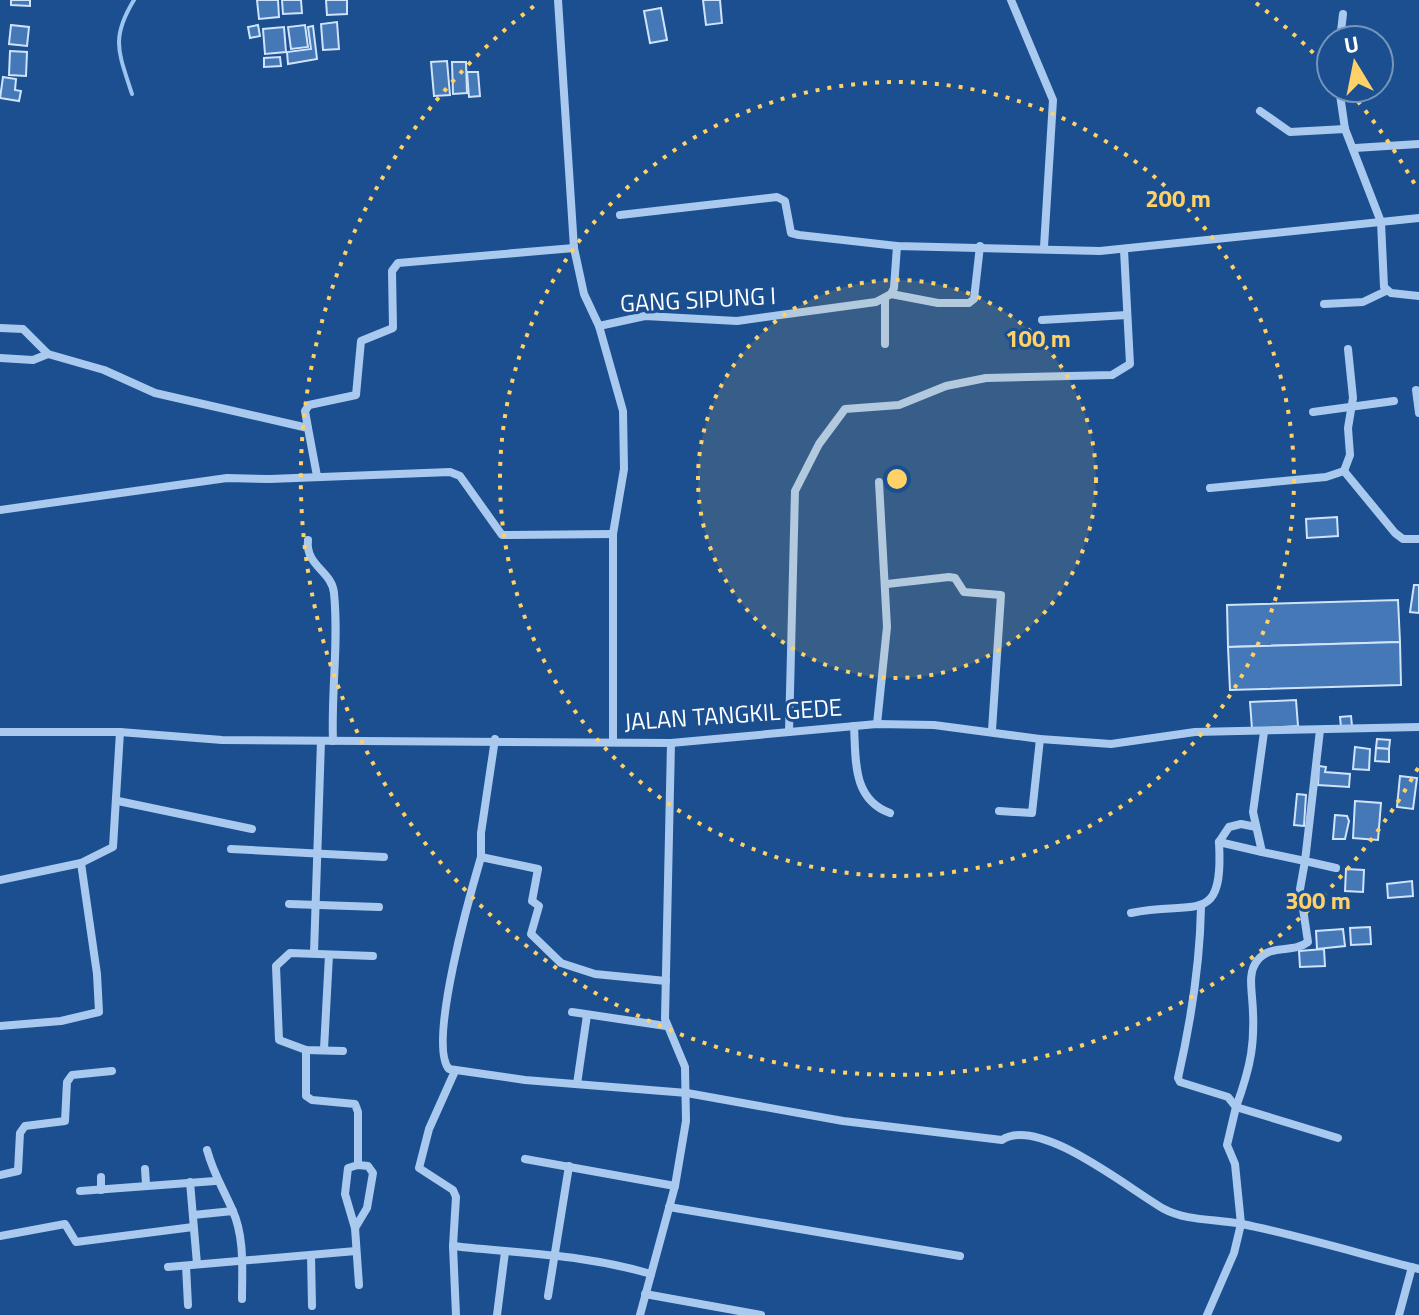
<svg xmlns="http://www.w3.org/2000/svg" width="1419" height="1315" viewBox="0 0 1419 1315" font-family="'Titillium Web',sans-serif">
  <rect width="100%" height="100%" fill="#1b4f8f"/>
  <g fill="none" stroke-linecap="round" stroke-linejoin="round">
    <path stroke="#9cc4f0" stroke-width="4" d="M132 94C119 53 110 39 134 0"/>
  </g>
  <g fill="#4478b7" stroke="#cfe3fa" stroke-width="2">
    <polygon points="11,0 30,0 30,6 11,5"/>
    <polygon points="257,0 278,0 279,17 259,19"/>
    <polygon points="282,0 301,0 302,13 283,14"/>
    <polygon points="326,0 347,0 347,14 327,15"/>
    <polygon points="703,0 720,0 722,23 706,25"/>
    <polygon points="661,8 667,40 650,43 644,11"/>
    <polygon points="337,22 339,49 323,50 321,24"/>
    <polygon points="11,25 29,27 27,46 9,44"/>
    <polygon points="258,25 260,36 250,38 248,27"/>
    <polygon points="305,25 308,47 291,49 288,27"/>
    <polygon points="313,26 317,59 288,64 287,52 311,49 308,27"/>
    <polygon points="284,27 286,52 265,54 263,29"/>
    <polygon points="10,51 27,52 26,76 9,75"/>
    <polygon points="280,57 281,66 264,67 264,58"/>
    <polygon points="447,61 450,95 434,96 431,62"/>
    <polygon points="452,62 466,62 467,93 453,94"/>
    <polygon points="467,72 478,72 480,96 469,97"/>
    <polygon points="3,77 16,79 15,90 21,91 19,101 0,98"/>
    <polygon points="1337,517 1338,536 1307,538 1306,519"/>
    <polygon points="1414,585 1419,585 1419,613 1410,612"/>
    <polygon points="1398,600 1400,642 1228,647 1227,605"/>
    <polygon points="1400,642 1401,685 1230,690 1228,647"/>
    <polygon points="1296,700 1298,726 1252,729 1250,702"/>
    <polygon points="1351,716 1352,726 1341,727 1340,717"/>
    <polygon points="1377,739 1390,740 1389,749 1376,748"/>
    <polygon points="1355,747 1370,749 1369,770 1353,769"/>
    <polygon points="1376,748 1389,749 1389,762 1375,761"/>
    <polygon points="1319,766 1326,767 1325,772 1350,774 1349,787 1318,785"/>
    <polygon points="1400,776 1417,778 1413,809 1397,807"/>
    <polygon points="1297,794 1306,795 1304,826 1294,825"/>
    <polygon points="1355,801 1381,803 1378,840 1353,838"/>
    <polygon points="1335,815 1347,816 1349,821 1345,839 1333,839"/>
    <polygon points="1346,869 1364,870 1363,892 1345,891"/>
    <polygon points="1412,881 1413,896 1388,898 1387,884"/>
    <polygon points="1370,927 1371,944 1351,945 1350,928"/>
    <polygon points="1343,929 1345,946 1317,949 1316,931"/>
    <polygon points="1324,949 1325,966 1300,967 1299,951"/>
  </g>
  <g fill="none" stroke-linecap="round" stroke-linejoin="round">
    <g stroke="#a9c9ee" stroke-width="8">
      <polyline points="558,0 574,248 584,294 599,326 623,411 624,469 613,534 613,742"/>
      <polyline points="1011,0 1053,100 1044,247"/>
      <polyline points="1340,40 1343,14"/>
      <polyline points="1339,88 1345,129 1381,222 1384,287 1391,293 1419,296"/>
      <polyline points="1260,111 1290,132 1345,129"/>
      <polyline points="1355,148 1419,144"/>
      <polyline points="620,215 777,197 785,201 791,233 799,235 897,246 1100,251 1419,218"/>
      <polyline points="891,294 938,303 969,303 974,299 980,246"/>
      <polyline points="1324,304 1363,302 1386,291"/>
      <polyline points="1042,320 1127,315"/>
      <polyline points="599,326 645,316 737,321 876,302 891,294 894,288 897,246"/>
      <polyline points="0,328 23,329 48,354 104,370 155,393 308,428 317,476"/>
      <polyline points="885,344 885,298"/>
      <polyline points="0,358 33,360 48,354"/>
      <polyline points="1416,390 1419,413"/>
      <polyline points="1313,412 1394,401"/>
      <polyline points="308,428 305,411 309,405 356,395 361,341 393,328 392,271 398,263 574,248"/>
      <polyline points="1344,471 1350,455 1348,428 1353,398 1348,349"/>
      <polyline points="1210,488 1326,477 1344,471 1395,533 1403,539 1419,539"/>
      <polyline points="0,510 227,478 270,479 450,472 460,476 502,535 613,534"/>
      <path d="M308 540C305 566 332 571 334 593 339 643 331 691 333 741"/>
      <polyline points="887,584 949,577 955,578 964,592 1001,595 992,730"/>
      <polyline points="877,724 887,627 879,482"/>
      <path d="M854 726C856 760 852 799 890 813"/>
      <polyline points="1320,730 1305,861 1336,868"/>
      <polyline points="0,732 120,732 222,740 671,743 877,724 934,725 1040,739 1111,744 1195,732 1419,727"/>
      <polyline points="789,732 795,491 819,444 845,409 899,405 946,386 986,378 1112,375 1130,364 1124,250"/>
      <path d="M1264 732 1253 812 1262 852 1305 861 1300 889 1308 942C1292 954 1271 943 1257 961 1249 971 1251 985 1252 997 1256 1042 1251 1066 1236 1107L1338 1138"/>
      <polyline points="495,739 481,833 481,857 538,869 532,901 539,906 531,934 561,963 595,974 666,981"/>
      <polyline points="118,801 252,829"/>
      <polyline points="999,811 1032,813 1040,739"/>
      <polyline points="1219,842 1229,827 1241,824 1256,827"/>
      <polyline points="231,849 384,857"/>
      <path d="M481 857C471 891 427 1045 449 1069L525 1080 687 1093 843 1121 1002 1140C1039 1115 1130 1190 1164 1209 1186 1221 1217 1219 1242 1224 1301 1236 1360 1254 1419 1269"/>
      <polyline points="0,880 81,863"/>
      <polyline points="289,904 379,907"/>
      <path d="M1201 907C1200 965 1191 1021 1178 1078L1180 1082 1228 1097 1236 1107 1227 1145 1235 1164 1241 1224 1234 1253 1207 1315"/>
      <path d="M1131 913C1194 899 1224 929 1219 842L1262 852"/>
      <polyline points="314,953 321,741"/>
      <polyline points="572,1012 666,1026"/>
      <polyline points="0,1026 61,1021 99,1012 97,974 81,863 113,847 120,732"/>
      <polyline points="324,1049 329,955"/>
      <polyline points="306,1050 306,1096 312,1100 355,1104 358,1112 358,1165"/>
      <polyline points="343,1051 306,1050 279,1040 276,966 290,953 373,956"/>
      <polyline points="455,1071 429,1129 419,1168 453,1190 456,1197 453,1246 456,1315"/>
      <polyline points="577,1084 587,1015"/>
      <path d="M207 1150C214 1175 222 1186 232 1209 245 1237 242 1270 242 1299"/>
      <polyline points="525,1159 675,1186"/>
      <polygon points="358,1165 368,1166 373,1173 367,1208 355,1228 345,1194 348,1168"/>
      <polyline points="145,1169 146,1184"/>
      <polyline points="0,1175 18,1171 20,1133 25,1126 65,1121 67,1082 72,1075 112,1071"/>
      <polyline points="101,1177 101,1190"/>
      <polyline points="190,1182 197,1264"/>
      <polyline points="80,1191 215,1181"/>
      <polyline points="669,1207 960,1256"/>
      <polyline points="193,1215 233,1211"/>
      <polyline points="355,1228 359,1285"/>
      <polyline points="0,1236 65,1224 76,1242 193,1227"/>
      <path d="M453 1246C522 1254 583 1254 651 1274"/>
      <polyline points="311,1255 312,1306"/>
      <polyline points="186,1266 188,1305"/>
      <polyline points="168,1267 356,1251"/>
      <polyline points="645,1294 761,1315"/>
      <polyline points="548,1296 569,1166"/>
      <polyline points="497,1315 505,1252"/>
      <polyline points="640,1315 675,1186 686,1121 685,1067 665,1019 671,743"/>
      <polyline points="1399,1315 1412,1267"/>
    </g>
  </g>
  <circle cx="897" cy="479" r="199" fill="#ffd166" fill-opacity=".12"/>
  <g fill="none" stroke="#ffd166" stroke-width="4" stroke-dasharray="4 8">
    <circle cx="897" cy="479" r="199"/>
    <circle cx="897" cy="479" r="397"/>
    <path d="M1418 768A596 596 0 1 1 538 3M1256 3A596 596 0 0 1 1329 69M1350 92A596 596 0 0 1 1418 190"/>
  </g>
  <g text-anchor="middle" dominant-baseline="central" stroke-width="6" stroke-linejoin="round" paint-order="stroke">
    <g font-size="24" fill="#fff" stroke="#1b4f8f">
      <text transform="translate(698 299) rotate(-3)">GANG SIPUNG I</text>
      <text transform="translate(733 714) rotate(-4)">JALAN TANGKIL GEDE</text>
    </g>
  </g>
  <circle cx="897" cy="479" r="12" fill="#ffd166" stroke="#1b4f8f" stroke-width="4"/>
  <g font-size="24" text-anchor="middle" font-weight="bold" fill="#ffd166" stroke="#1b4f8f" stroke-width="6" stroke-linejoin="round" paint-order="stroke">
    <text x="1178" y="207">200 m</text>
    <text x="1038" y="347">100 m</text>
    <text x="1318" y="909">300 m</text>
  </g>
  <g transform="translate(1355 64) rotate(350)"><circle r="38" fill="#1b4f8f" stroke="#7695bc" stroke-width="2"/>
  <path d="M0-6L14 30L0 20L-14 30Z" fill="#ffd166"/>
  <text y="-12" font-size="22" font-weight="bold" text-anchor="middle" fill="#ffffff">U</text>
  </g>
</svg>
